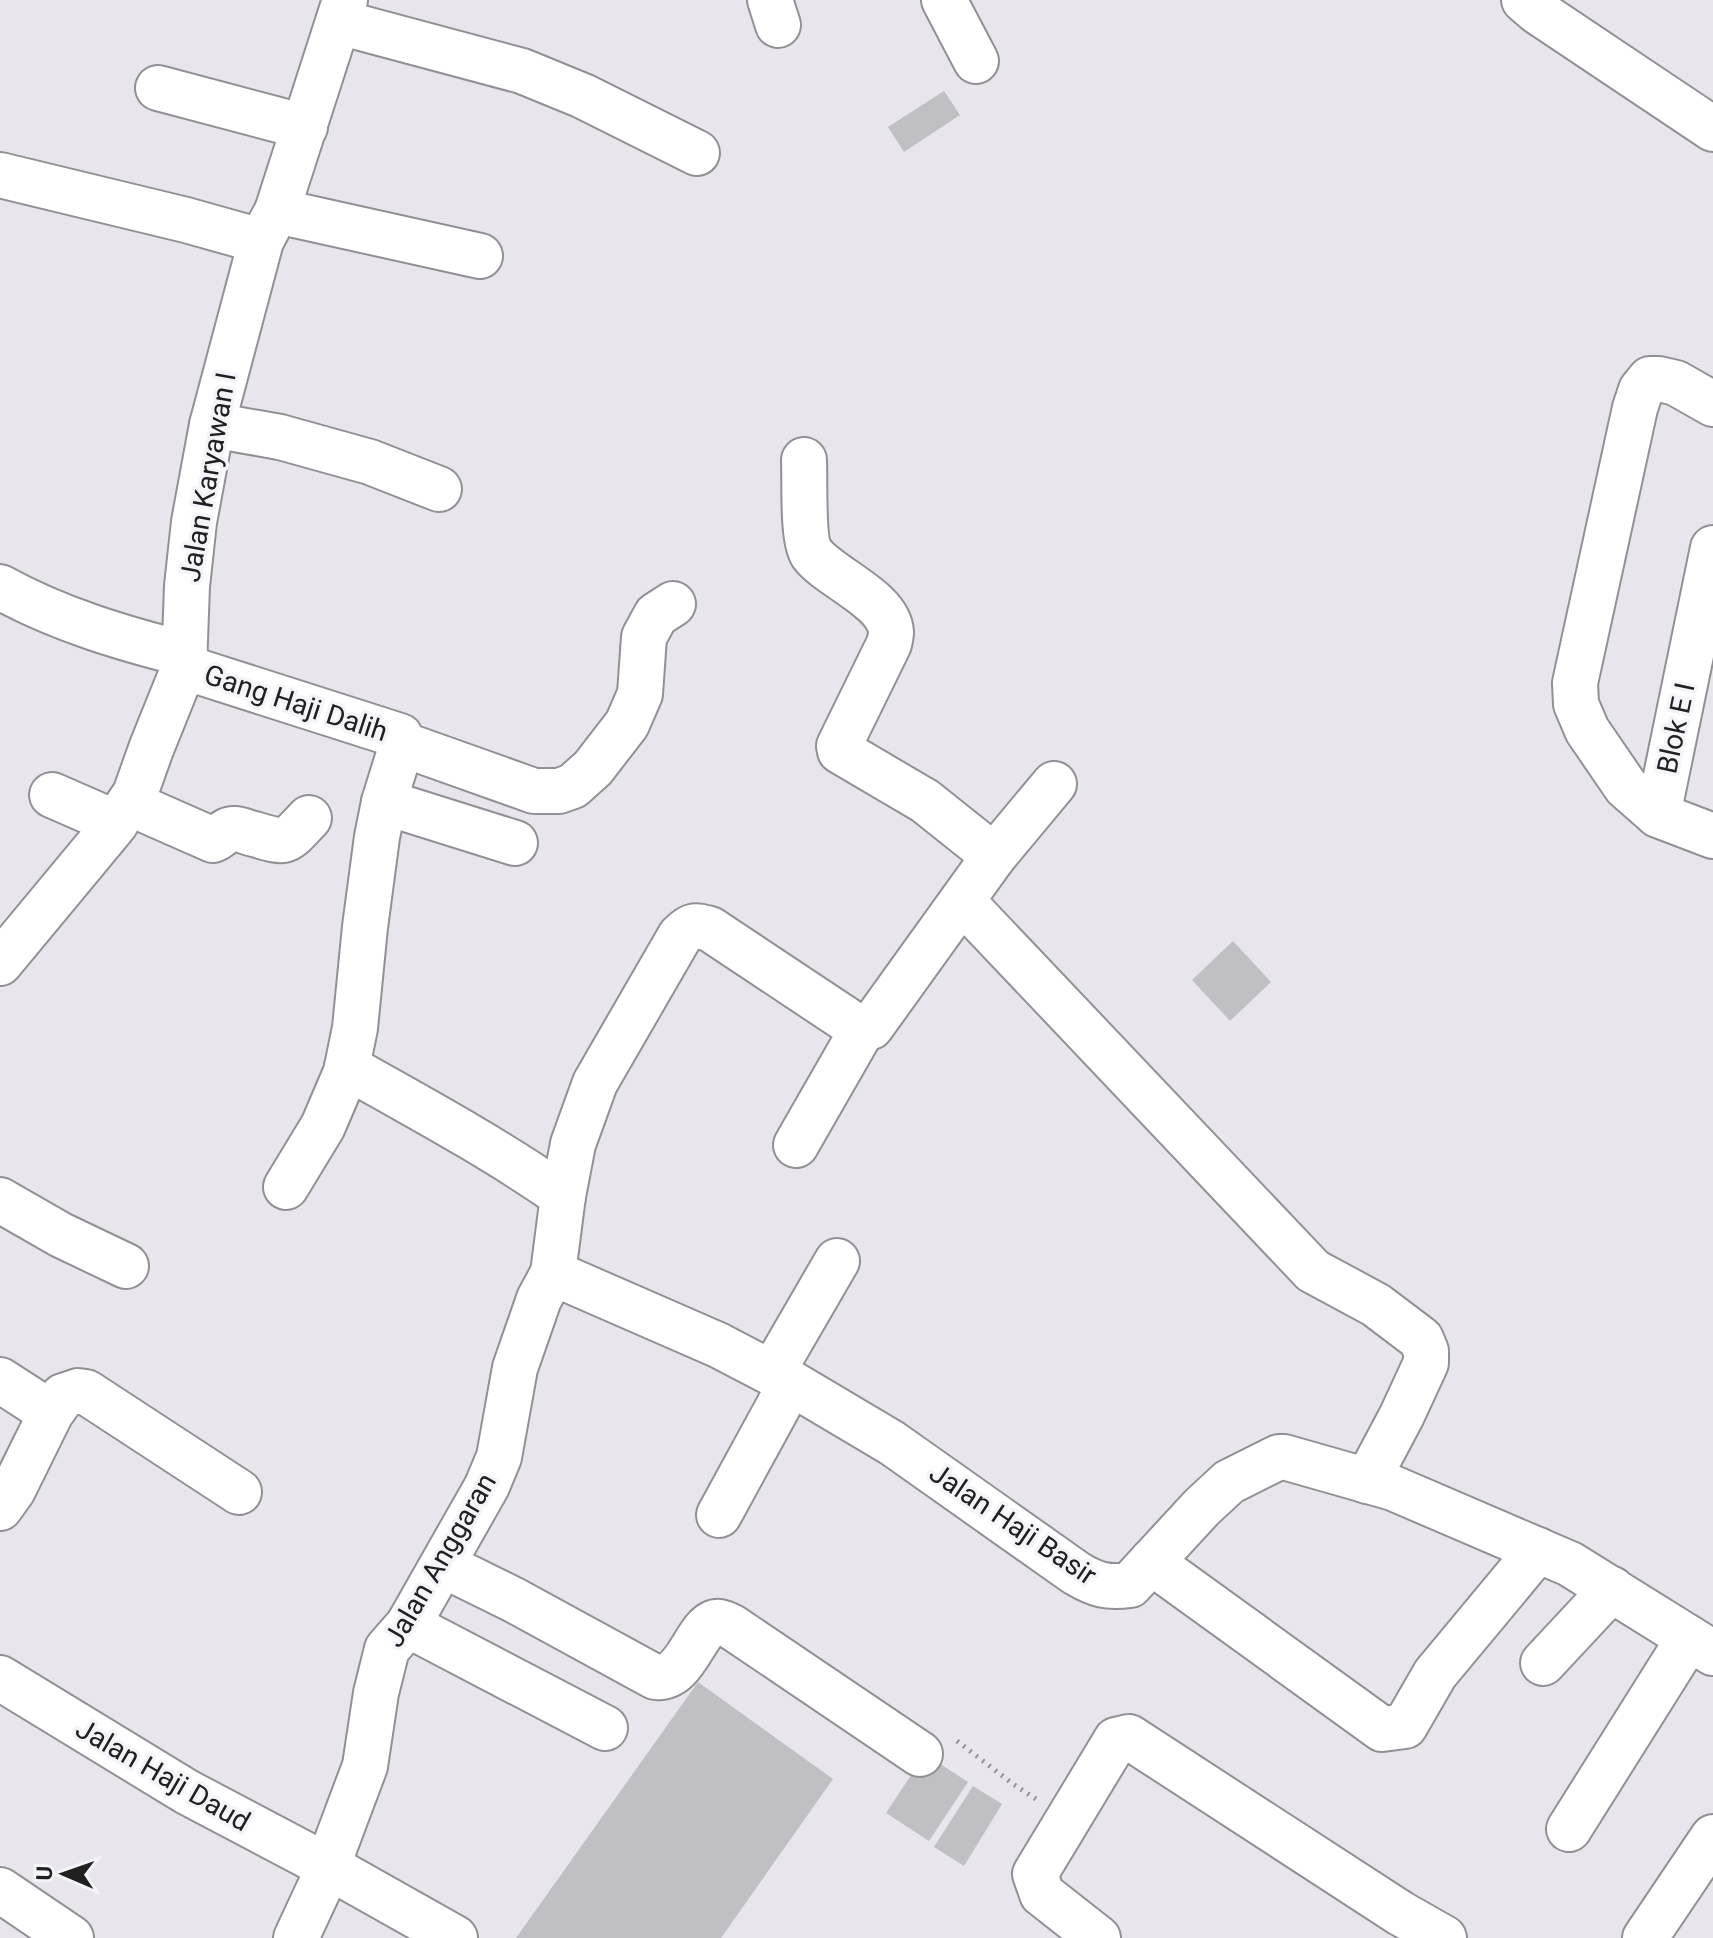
<svg xmlns="http://www.w3.org/2000/svg" width="1713" height="1938" viewBox="0 0 1713 1938" font-family="Roboto,sans-serif">
  <rect width="100%" height="100%" fill="#e8e6ec"/>
  <g fill="#c0bfc4">
    <polygon points="944,91 960,115 904,152 888,127"/>
    <polygon points="1233,941 1271,982 1230,1021 1192,980"/>
    <polygon points="698,1682 833,1779 721,1938 516,1938"/>
    <polygon points="925,1754 968,1782 929,1841 886,1813"/>
    <polygon points="973,1786 1002,1804 964,1866 934,1847"/>
  </g>
  <g fill="none" stroke-linecap="round" stroke-linejoin="round">
    <defs>
      <g id="minor">
        <polyline points="770,0 778,25"/>
        <polyline points="944,0 976,61"/>
        <polyline points="1524,0 1538,12 1713,129"/>
        <polyline points="339,22 522,71 583,96 697,153"/>
        <polyline points="158,88 305,127"/>
        <polyline points="0,175 186,220 261,241"/>
        <polyline points="277,211 480,256"/>
        <polyline points="1713,404 1676,383 1659,379 1650,379 1641,390 1635,408 1575,683 1576,704 1587,730 1626,787 1658,815 1713,836"/>
        <polyline points="212,425 280,437 370,462 439,489"/>
        <path d="M804 460C805 480 802 540 812 554 830 578 889 599 891 632 891 636 890 640 889 644L839 746 840 751 925 801 994 856"/>
        <path d="M0 587C58 619 121 638 185 654"/>
        <polyline points="184,667 400,736 402,744"/>
        <polyline points="402,744 534,791 559,791 573,786 593,768 627,724 640,694 644,637 656,615 673,604"/>
        <polyline points="52,795 116,823"/>
        <polyline points="384,802 515,843"/>
        <path d="M129 803 213 840C222 837 225 828 235 829 241 829 248 833 254 834 289 844 284 844 309 818"/>
        <polyline points="1658,815 1713,548"/>
        <polyline points="962,901 1313,1271 1376,1305 1421,1339 1426,1351 1426,1363 1402,1415 1367,1481"/>
        <polyline points="0,963 112,828 135,794 151,749 184,667 187,586 194,522 212,425 261,241 277,211 345,0"/>
        <path d="M347 1067C420 1108 494 1148 563 1196"/>
        <polyline points="796,1145 862,1030"/>
        <polyline points="286,1187 323,1126 346,1072 355,1028 365,927 377,837 384,802 402,744"/>
        <polyline points="0,1200 61,1235 126,1266"/>
        <path d="M553 1273 718 1345 791 1383 892 1443 1076 1573C1096 1585 1107 1588 1130 1585L1202 1507 1229 1482 1279 1457H1284L1393 1488 1570 1564 1713 1653"/>
        <polyline points="772,1373 837,1261"/>
        <polyline points="0,1380 51,1413"/>
        <polyline points="0,1508 13,1490 51,1413 63,1396 78,1391 86,1392 239,1492"/>
        <polyline points="719,1515 791,1383"/>
        <polyline points="1151,1562 1382,1729 1405,1726 1435,1674 1538,1550"/>
        <path d="M443 1565 514 1600 655 1677C689 1681 696 1619 720 1622 725 1623 728 1625 732 1627L920 1754"/>
        <polyline points="408,1625 605,1728"/>
        <polyline points="1543,1663 1612,1589"/>
        <polyline points="0,1678 187,1792 329,1867 455,1938"/>
        <polyline points="1569,1829 1689,1638"/>
        <polyline points="0,1890 71,1938"/>
        <path d="M296 1938 329 1867 335 1846 365 1766 376 1693 387 1649 408 1625 487 1486 499 1457 515 1368 539 1299 553 1273 563 1196 573 1144 595 1083 680 936C692 924 694 925 710 929L862 1030 871 1027 994 856 1054 784"/>
        <polyline points="1098,1938 1042,1894 1035,1874 1116,1740 1129,1737 1400,1913 1444,1938"/>
        <polyline points="1645,1938 1713,1837"/>
      </g>
    </defs>
    <use href="#minor" stroke="#929095" stroke-width="48"/>
    <polyline stroke="#949296" stroke-width="5" stroke-dasharray="2 6" stroke-linecap="butt" points="957,1741 1013,1784 1036,1799"/>
    <use href="#minor" stroke="#fff" stroke-width="44"/>
  </g>
  <g text-anchor="middle" dominant-baseline="central" stroke-width="7" stroke-linejoin="round" paint-order="stroke">
    <g font-size="28" fill="#202021" stroke="#f5f4f9">
      <text transform="translate(208 477) rotate(-80)">Jalan Karyawan I</text>
      <text transform="translate(296 703) rotate(18)">Gang Haji Dalih</text>
      <text transform="translate(1676 728) rotate(-78)">Blok E I</text>
      <text transform="translate(1013 1524) rotate(34)">Jalan Haji Basir</text>
      <text transform="translate(440 1560) rotate(-60)">Jalan Anggaran</text>
      <text transform="translate(163 1775) rotate(30)">Jalan Haji Daud</text>
    </g>
  </g>
  <g transform="translate(64 1874) rotate(272)" stroke="#f5f4f9" stroke-width="6" paint-order="stroke">
  <path d="M0-6L14 30L0 20L-14 30Z" fill="#202021"/>
  <text y="-12" font-size="22" font-weight="bold" text-anchor="middle" fill="#202021">U</text>
  </g>
</svg>
